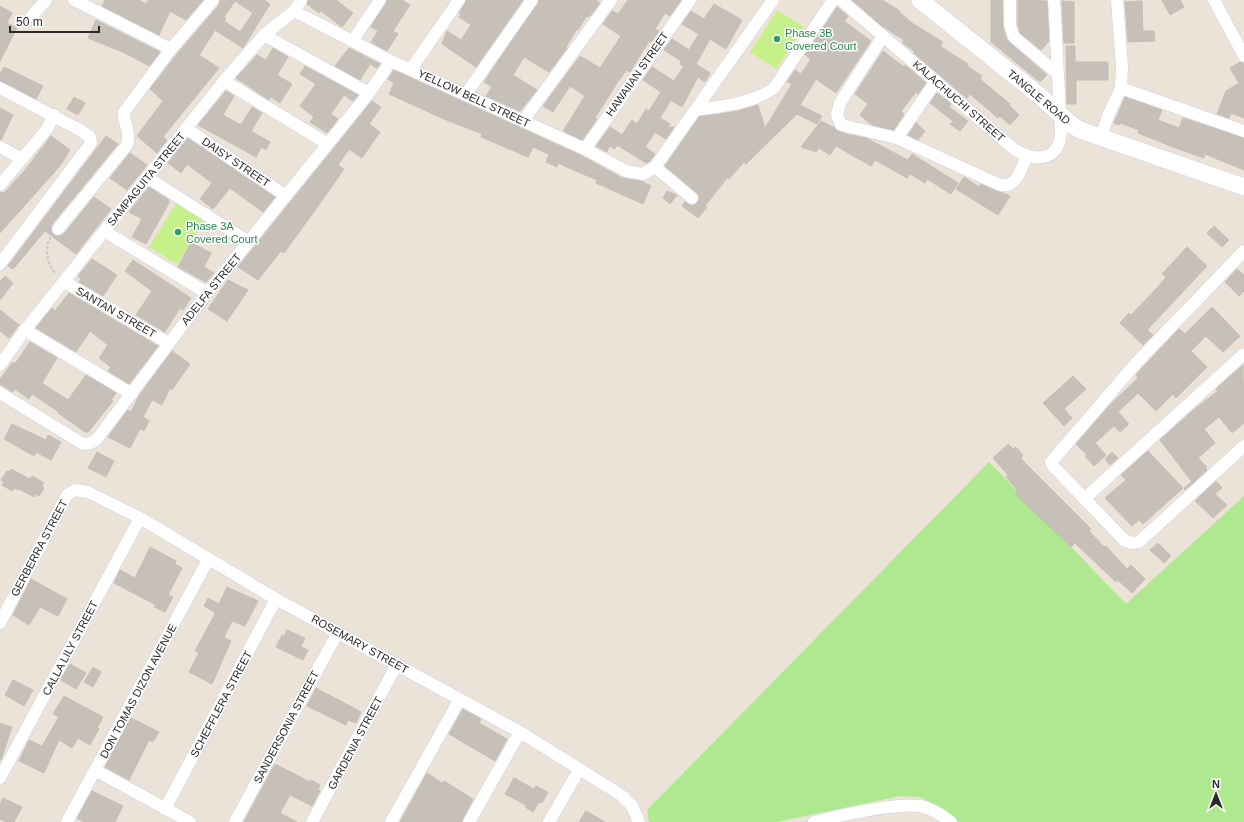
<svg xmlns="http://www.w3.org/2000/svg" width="1244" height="822" viewBox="0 0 1244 822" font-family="Helvetica,sans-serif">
  <rect width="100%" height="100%" fill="#ece3d8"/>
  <polygon fill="#aee88f" points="989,462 1126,604 1244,496 1244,822 958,822 936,806 920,797 900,796 777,822 649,822 647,810"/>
  <g fill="#c6f089">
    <polygon points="777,10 804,27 776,69 750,52"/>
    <polygon points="178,200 206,217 177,264 149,247"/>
  </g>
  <g fill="#c7c0b8" stroke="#c7bfb2" fill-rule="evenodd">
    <polygon points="105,0 138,0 146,4 149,0 203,0 186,20 170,11 159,35 102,6"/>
    <path d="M220 0H264L270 4 243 48 215 30 199 55 219 68 163 137 167 140 157 153 137 136 163 101 150 89 177 54 219 5ZM235 1 253 13 240 32 224 21 226 19 224 17Z"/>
    <polygon points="308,0 336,0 353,13 342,27 321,11 319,13 307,4"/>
    <polygon points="387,0 402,0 410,5 393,31 398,34 387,51 371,42 378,31 371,27"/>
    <polygon points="466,0 523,0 476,67 442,44 447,31 461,40 471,25 459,17 461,15 459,13"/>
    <polygon points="539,0 596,0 600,3 590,16 586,17 578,30 577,29 566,47 567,48 549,72 524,57 513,75 537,90 520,111 486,96 492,87 484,82"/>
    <polygon points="628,0 681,0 670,16 665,13 655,29 659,31 651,42 649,41 630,72 627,70 619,80 595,118 597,119 582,140 563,131 585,96 570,86 553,112 543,106 580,56 600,68 621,36 603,24 612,11 618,14"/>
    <polygon points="852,0 882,0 900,11 899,12 912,23 943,42 940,46 968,64 967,66 982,76 980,79 1010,104 1009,105 1019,115 1010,125 1000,116 998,118 970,94 967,98 963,95 914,53 915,52 902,42 904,40 882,26"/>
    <polygon points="991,0 1002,0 1003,26 1007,40 1047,75 1040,82 991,42"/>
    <polygon points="1018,0 1047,1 1049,41 1041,50 1020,33 1018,25"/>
    <polygon points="1162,0 1180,0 1184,7 1170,15"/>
    <polygon points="1062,1 1074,2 1074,43 1064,43"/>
    <polygon points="1142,1 1143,31 1154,31 1155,41 1128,42 1125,2"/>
    <polygon points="714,4 742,20 726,49 710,39 696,64 710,73 705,82 698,77 682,107 671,100 660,118 670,124 668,128 674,127 666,139 655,132 645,147 655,154 650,161 646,163 617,145 615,149 609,146 607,152 596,146 610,127 622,135 632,120 637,124 646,109 649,111 661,92 643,80 652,67 674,81 684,66 680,64 681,61 664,50 672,39 689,50 699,34 682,24 691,11 704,19"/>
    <polygon points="0,6 12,13 7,23 17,28 0,61"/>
    <polygon points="837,7 848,16 844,21 871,41 836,93 816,79 800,105 822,116 817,124 797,114 746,164 744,162 729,179 727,178 705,206 707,207 698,218 682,206 685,202 690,205 695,205 699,200 699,195 665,166 699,117 738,111 758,105 765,128 792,84 787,82 795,70 801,74 811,59 805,55"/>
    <polygon points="96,20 160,52 149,66 125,53 88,38"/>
    <polygon points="1066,46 1075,46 1075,62 1108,62 1108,80 1076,80 1076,104 1067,104"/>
    <polygon points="273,48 288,57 277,75 292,84 280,103 271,97 269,100 236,78 257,55 266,60"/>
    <polygon points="349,48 380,64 377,68 370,64 360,80 335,66"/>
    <polygon points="883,51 904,67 905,65 926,83 918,94 916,92 902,110 901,112 904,114 894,130 872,125 860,115 868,104 855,94"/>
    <polygon points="1240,62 1244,63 1244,118 1231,113 1229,118 1217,114 1226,91 1239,83 1230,68"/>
    <polygon points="305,66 358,95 353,101 344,95 331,114 338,119 327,133 310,122 314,117 300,106 316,84 300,74"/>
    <polygon points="4,67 43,86 36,99 0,81 0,74"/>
    <polygon points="394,70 582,156 622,178 641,181 651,186 643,204 596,183 597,180 571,169 558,163 557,167 546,162 549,154 533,147 528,157 481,137 482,134 444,119 389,94 394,83 388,79"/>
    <polygon points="226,91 234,96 223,115 241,125 252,107 262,113 251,131 270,142 266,150 261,147 256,157 198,125"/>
    <polygon points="937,93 951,104 949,107 968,121 960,131 950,124 953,121 930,103"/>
    <polygon points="74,97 85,103 78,115 67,109"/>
    <polygon points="1125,97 1162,110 1158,120 1179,128 1183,118 1244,138 1244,170 1205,154 1204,158 1178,149 1138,133 1139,130 1120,123 1119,125 1114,123"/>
    <polygon points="372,101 381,107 369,124 380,132 362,158 349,149 338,165 344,169 326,195 284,253 281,251 258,280 238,267"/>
    <polygon points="0,108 13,115 1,140 0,140"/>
    <polygon points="821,121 850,136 850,135 866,138 908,160 912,154 958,183 951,194 927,179 925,183 910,174 907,178 875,160 871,166 836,146 830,155 819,148 816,152 801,147"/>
    <polygon points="916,123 925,131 918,140 908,135"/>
    <polygon points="51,136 70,150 60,166 0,233 0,192 4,193 25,170"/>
    <polygon points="106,136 118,144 52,224 51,232 56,236 64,234 94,197 111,209 76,254 45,231 13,269 8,266"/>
    <polygon points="188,138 275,197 263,212 230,188 213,209 200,199 212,183 187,164 181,173 168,163"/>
    <polygon points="130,153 147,165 127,190 110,178"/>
    <polygon points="964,177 979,187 981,184 1010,196 998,215 956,189"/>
    <polygon points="149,187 169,200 169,203 146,244 132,237 142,219 129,212"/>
    <polygon points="667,191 677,195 670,204 663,198"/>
    <polygon points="1214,226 1229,240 1222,247 1207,233"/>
    <polygon points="191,242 211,253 204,267 214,273 206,282 178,267"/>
    <polygon points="1187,247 1207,266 1147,330 1153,335 1143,345 1120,323 1129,313 1131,315 1158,287 1166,277 1162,274"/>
    <polygon points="92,259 117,275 103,296 79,282 81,279 78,276"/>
    <polygon points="133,260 191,298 183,310 180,308 165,332 136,315 152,291 125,271"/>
    <polygon points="1237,269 1244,275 1244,291 1239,296 1225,282"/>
    <polygon points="5,276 13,283 0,300 0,282"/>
    <polygon points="228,280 248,290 227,321 208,309"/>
    <polygon points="69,293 158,346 129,384 108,371 111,367 99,358 108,345 90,331 76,352 36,328 52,308 55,311"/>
    <polygon points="1212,307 1240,336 1223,352 1206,336 1191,351 1207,367 1176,398 1173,394 1156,411 1138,393 1118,412 1129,424 1120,432 1114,426 1095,443 1106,455 1094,466 1085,456 1087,455 1076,444 1111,404 1138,378 1136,375 1144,366 1179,329 1185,334"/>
    <polygon points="0,310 19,325 9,338 0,331"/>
    <polygon points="30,342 57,358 42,383 68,400 86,375 116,393 111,400 113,401 88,432 85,432 58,413 59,412 32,394 29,399 15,389 13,392 0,384 0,379 13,362 15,364"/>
    <polygon points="172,351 190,364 172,390 170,388 162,405 152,400 143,417 149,421 144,431 140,429 130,448 108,437 128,410 131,412 139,396"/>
    <polygon points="1243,365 1244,423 1232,433 1219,417 1204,429 1215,443 1198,458 1207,467 1205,468 1207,470 1185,490 1184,488 1192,482 1160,440 1197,407 1218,391 1216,389"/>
    <polygon points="1073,376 1086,389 1064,409 1072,418 1064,426 1043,403"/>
    <polygon points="12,424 46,440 48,435 61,442 51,460 36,452 34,456 4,439"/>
    <polygon points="1008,444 1013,449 1016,447 1023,455 1021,458 1024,462 1091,529 1089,531 1104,547 1106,546 1127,569 1131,565 1145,579 1132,593 1118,580 1116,582 1075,543 1071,547 1015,494 1018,491 1006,477 1008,475 993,458"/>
    <polygon points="1148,451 1183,488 1143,524 1139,520 1132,526 1105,498 1126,480 1121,475"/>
    <polygon points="97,452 114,461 106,477 88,468"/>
    <polygon points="1112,452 1118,458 1110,465 1105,459"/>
    <polygon points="11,469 30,479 32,476 44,483 42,486 44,488 39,496 35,494 34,497 19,489 18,490 14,488 12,491 2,485 4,482 1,480 7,471 10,472"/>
    <polygon points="1216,481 1222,488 1215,494 1227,505 1213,518 1195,501"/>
    <polygon points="1158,543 1171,556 1164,563 1150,550"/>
    <polygon points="150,547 176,561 175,564 182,568 168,595 173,597 165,612 154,607 156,605 114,583 120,570 135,578"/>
    <polygon points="31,579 67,599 58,616 40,607 29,625 13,615"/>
    <polygon points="227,587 258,601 245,626 232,621 224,637 231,641 212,684 189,672 199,653 195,651 215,614 214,612 204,606 208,598 219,604"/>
    <polygon points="287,630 305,638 301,647 308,650 303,660 276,647 282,635 284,636"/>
    <polygon points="70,664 86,673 76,689 61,680"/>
    <polygon points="93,667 101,672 93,687 84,682"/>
    <polygon points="13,680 33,690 24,706 5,695"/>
    <polygon points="316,688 361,712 356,723 348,720 346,725 307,706"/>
    <polygon points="64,696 103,717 97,728 99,729 90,745 78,738 72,748 59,740 44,773 19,761 29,740 42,746 59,717 53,714"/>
    <polygon points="463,709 481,719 479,723 507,739 495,761 449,734"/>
    <polygon points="131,718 159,732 153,742 149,740 129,780 105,767"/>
    <polygon points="0,723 12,727 1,760 0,760"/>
    <polygon points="275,764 310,782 311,780 320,785 318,790 320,791 312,806 290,795 280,813 297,822 244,822"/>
    <polygon points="427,773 442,783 444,781 473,799 462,822 400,822"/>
    <polygon points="514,778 534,789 536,786 548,792 542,803 539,802 533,812 525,807 526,805 505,794"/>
    <polygon points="92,791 123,806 115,822 84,822 77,818"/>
    <polygon points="3,798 22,807 14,822 6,822 0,819 0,804"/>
    <polygon points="586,811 605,822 579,822"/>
  </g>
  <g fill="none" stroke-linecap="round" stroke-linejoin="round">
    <defs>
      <g id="street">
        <polyline points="74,0 171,49"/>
        <path d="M841 0 1014 149C1035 162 1058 162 1061 133L1054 0"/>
        <polyline points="1010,0 1010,26 1014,37 1058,74"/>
        <polyline points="1214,0 1244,56"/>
        <polyline points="294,11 391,61 585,149 626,171 643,174 655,167 773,0"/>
        <polyline points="32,16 46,0"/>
        <polyline points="264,35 369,93"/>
        <path d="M883 36 840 103 837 115 841 125 897 138 1000 185C1017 188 1022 168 1027 155"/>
        <polyline points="353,40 380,0"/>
        <polyline points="411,69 459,0"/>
        <polyline points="224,81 328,144"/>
        <polyline points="0,88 80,130 90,137 91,143 0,264"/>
        <polyline points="1121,88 1244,131"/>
        <polyline points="466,94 532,0"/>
        <path d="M696 110C722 106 752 104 774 88L833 0"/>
        <polyline points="523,121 611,0"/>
        <polyline points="187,129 286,196"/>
        <polyline points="1101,137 1108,116 1121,88 1122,67 1117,0"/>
        <polyline points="897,138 936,81"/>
        <polyline points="0,147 22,159"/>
        <polyline points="585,149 690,0"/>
        <polyline points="655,167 692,198"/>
        <polyline points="148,178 249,242"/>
        <polyline points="0,185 47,129 54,115"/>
        <path d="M58 229 127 145C131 128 123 126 124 112L171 49 213 0"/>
        <polyline points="104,231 207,293"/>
        <polyline points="1244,251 1138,361 1051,462 1053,466 1125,541 1132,543 1139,542 1244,446"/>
        <polyline points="65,282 168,343"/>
        <polyline points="25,330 132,394"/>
        <polyline points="0,365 25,330 224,81 264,35 294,11 301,0"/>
        <polyline points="0,393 83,444 91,443 97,439 207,293 369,93 391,61"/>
        <polyline points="1084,499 1244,354"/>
        <polyline points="0,623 67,495 75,490 88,492 140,518 276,599 520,732 621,795 632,806 639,822"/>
        <polyline points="95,770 190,822"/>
        <polyline points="0,778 140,518"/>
        <polyline points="165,809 276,599"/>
        <polyline points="67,822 208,560"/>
        <polyline points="235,822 338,632"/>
        <polyline points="312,822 397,664"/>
        <polyline points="391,822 460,699"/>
        <polyline points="469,822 520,732"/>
        <polyline points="549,822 579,770"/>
        <path d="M814 822C842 815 893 803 921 806 931 808 943 816 951 822"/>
      </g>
      <polyline id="secondary" points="920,0 1041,97 1072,125 1080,130 1244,187"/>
    </defs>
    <use href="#street" stroke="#cdd1e3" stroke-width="13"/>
    <use href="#secondary" stroke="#cdd1e3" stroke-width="18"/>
    <path stroke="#c7c7c7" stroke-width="2" stroke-dasharray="3 2" stroke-linecap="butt" d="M51 237C44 247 47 265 55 273"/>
    <use href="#street" stroke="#fff" stroke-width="12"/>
    <use href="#secondary" stroke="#fff" stroke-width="17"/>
  </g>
  <g fill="#2e9e5b" stroke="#fff" stroke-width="1.5">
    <circle cx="777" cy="39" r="4"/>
    <circle cx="178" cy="232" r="4"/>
  </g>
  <g text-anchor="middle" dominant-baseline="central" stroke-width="3" stroke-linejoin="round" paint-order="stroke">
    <g font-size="11" fill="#27864d" stroke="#fff" text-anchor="start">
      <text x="785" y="33">Phase 3B<tspan x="785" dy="13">Covered Court</tspan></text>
      <text x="186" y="226">Phase 3A<tspan x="186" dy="13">Covered Court</tspan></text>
    </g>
    <g font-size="11" fill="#282828" stroke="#fff">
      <text transform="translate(637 74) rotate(-55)">HAWAIIAN STREET</text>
      <text transform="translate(1039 97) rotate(40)">TANGLE ROAD</text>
      <text transform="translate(474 98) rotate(25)">YELLOW BELL STREET</text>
      <text transform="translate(959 101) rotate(41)">KALACHUCHI STREET</text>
      <text transform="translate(236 162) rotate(34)">DAISY STREET</text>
      <text transform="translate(146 179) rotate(-51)">SAMPAGUITA STREET</text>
      <text transform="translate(211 289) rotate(-51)">ADELFA STREET</text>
      <text transform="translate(116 312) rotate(30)">SANTAN STREET</text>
      <text transform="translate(39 548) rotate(-62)">GERBERRA STREET</text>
      <text transform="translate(360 644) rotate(29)">ROSEMARY STREET</text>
      <text transform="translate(70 648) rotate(-62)">CALLA LILY STREET</text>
      <text transform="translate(138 691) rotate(-62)">DON TOMAS DIZON AVENUE</text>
      <text transform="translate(221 704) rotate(-62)">SCHEFFLERA STREET</text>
      <text transform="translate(286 727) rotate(-62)">SANDERSONIA STREET</text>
      <text transform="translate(355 743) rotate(-62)">GARDENIA STREET</text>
    </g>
  </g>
  <g transform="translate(1216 794)" stroke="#ffffff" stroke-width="3" paint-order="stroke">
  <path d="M0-3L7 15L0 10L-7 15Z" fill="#282828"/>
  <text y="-6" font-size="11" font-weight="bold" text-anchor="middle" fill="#282828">N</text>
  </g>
  <path d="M10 26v6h89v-6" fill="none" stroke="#282828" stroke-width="2"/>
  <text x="16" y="26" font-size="12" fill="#282828" stroke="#ffffff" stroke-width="3" paint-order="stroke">50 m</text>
</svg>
